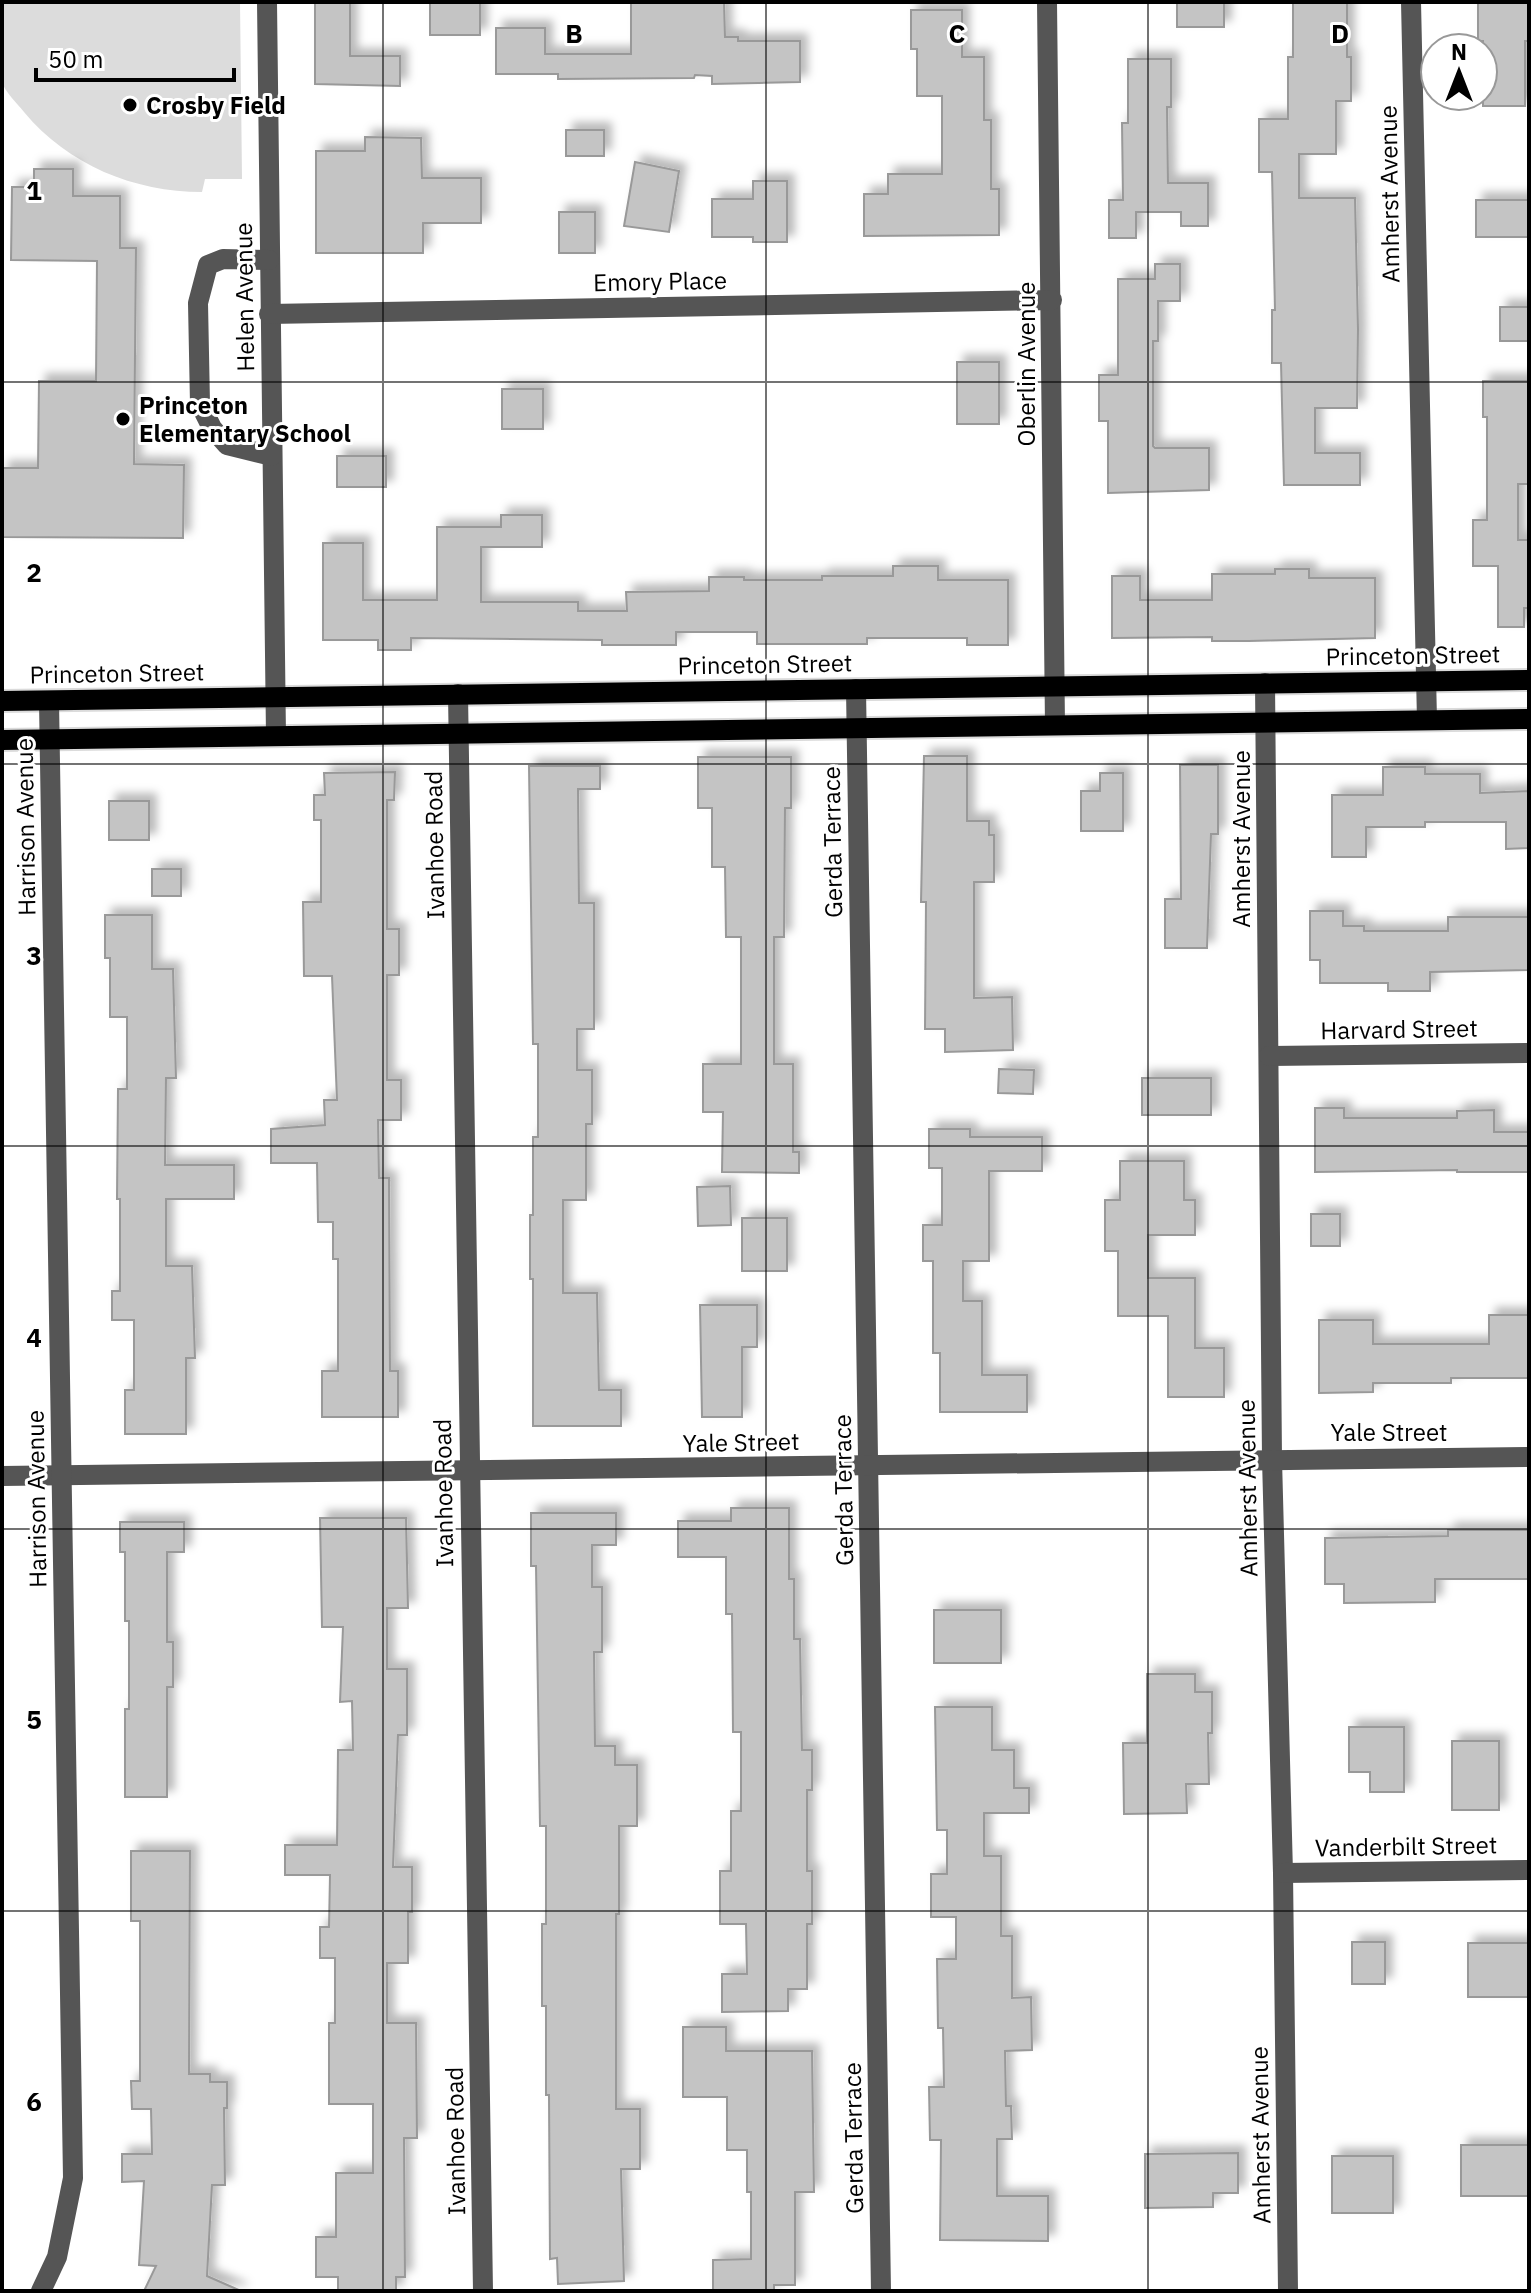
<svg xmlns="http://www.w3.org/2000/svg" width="1531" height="2293" viewBox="0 0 1531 2293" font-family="'IBM Plex Sans',sans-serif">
  <defs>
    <filter id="shadow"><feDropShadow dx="7" dy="-7" stdDeviation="4" flood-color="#0004"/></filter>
  </defs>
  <rect width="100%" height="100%" fill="#fff"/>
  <path fill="#dcdcdc" d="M2 2H240L242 179H205L202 192C134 192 68 165 24 112 17 103 5 92 2 82 0 68 2 19 2 2Z"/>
  <g fill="#c4c4c4" stroke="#999" stroke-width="2" filter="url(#shadow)">
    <polygon points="315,2 350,2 350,56 400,56 400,86 315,84"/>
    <rect x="430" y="2" width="50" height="33"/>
    <polygon points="631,2 724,2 725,37 738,37 738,41 800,41 800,82 712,84 712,76 695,75 694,78 558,79 558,74 496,74 496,28 545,28 545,54 631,54"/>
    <rect x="1177" y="2" width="47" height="25"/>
    <polygon points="1293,2 1347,2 1347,57 1351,57 1351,101 1336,101 1336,154 1299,154 1299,198 1355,198 1358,329 1357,408 1315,408 1315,453 1360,453 1360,485 1284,485 1281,363 1272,363 1272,310 1275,310 1272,172 1259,172 1259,119 1288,119 1288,57 1293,57"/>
    <polygon points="1478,2 1529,2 1529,41 1525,41 1525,106 1483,106 1483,41 1478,41"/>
    <polygon points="911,10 962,10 962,57 984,57 984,120 991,120 991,189 999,189 999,235 864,236 864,194 888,194 888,174 942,174 942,96 917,96 917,49 911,49"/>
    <polygon points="1128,59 1171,59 1171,107 1167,107 1168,183 1208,183 1208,226 1181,226 1181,212 1136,212 1136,238 1109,238 1109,200 1123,200 1122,123 1128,123"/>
    <rect x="566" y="130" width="38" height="26"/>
    <polygon points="365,137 421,138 422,178 481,178 481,223 423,223 423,253 316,253 316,151 365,151"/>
    <polygon points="635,162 679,171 669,232 624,226"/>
    <polygon points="34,169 73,169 73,196 120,196 120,248 136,248 134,464 184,465 183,538 2,537 2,468 38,468 39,381 96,381 97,261 11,260 12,187 34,187"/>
    <polygon points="753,181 787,181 787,242 753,242 753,237 712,237 712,199 753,199"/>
    <rect x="1476" y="200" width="53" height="37"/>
    <rect x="559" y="212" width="36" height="41"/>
    <polygon points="1155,264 1180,264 1180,301 1158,301 1158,341 1153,341 1153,446 1155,448 1209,448 1209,490 1108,493 1108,421 1099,421 1099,375 1118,375 1118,279 1155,279"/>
    <rect x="1500" y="307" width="29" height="34"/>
    <rect x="957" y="362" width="42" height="62"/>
    <polygon points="1483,381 1529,381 1529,484 1518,484 1518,540 1529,540 1529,608 1524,608 1524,627 1498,627 1498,566 1473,566 1473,520 1487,520 1487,417 1483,417"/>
    <rect x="502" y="389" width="41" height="40"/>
    <rect x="337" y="456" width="49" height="31"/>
    <polygon points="501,515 542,515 542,547 481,547 481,602 578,602 578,611 627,611 626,592 709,591 709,577 744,577 744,580 822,580 822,576 893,576 893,566 938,566 938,580 1008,580 1008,645 967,645 967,638 867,638 867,644 757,644 757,632 676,632 676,645 602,645 602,640 411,638 411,650 378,650 378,640 323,640 323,543 363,543 363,600 437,600 437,527 501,527"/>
    <polygon points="1275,569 1309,569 1309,578 1375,578 1375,638 1249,641 1212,641 1212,637 1112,638 1112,576 1140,576 1140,600 1212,600 1212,574 1275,574"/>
    <polygon points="924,756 967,756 967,821 989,821 989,835 994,835 994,882 974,882 974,998 1012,997 1013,1050 945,1052 945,1029 925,1029 926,902 921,902"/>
    <polygon points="698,757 791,757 791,808 785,808 784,937 774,937 774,1064 793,1064 793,1152 799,1152 799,1173 722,1172 723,1112 703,1112 703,1064 741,1064 741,937 726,937 725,867 712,867 712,808 698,808"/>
    <polygon points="1180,765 1218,765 1218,834 1211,834 1207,948 1165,948 1165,899 1181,899"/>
    <polygon points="529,766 600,766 600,789 578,789 579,903 594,903 594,1029 577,1029 577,1070 592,1070 592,1124 586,1124 586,1200 563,1200 563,1293 597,1293 599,1390 621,1390 621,1426 533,1426 533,1279 530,1279 530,1215 533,1215 533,1137 538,1137 538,1044 533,1044"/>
    <polygon points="1383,767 1425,767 1425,774 1480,774 1480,793 1529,791 1529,848 1506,849 1506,822 1425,822 1425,827 1366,827 1366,857 1332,857 1332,795 1383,795"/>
    <polygon points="395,772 394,800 387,800 387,929 399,929 399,975 387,975 387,1080 401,1080 401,1120 378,1120 379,1178 389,1178 390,1371 398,1371 398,1417 322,1417 322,1371 338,1371 338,1259 333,1259 333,1222 318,1222 317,1163 271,1163 271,1129 325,1125 324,1100 337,1100 332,976 304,976 303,902 321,902 321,820 314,820 314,795 325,795 324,773"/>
    <polygon points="1100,773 1123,773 1123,831 1081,831 1081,791 1100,791"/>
    <rect x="109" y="801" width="40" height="39"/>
    <rect x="152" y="869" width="29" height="27"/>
    <polygon points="1310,911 1343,911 1343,926 1364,926 1364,931 1448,931 1448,917 1529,917 1529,970 1430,972 1430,991 1388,991 1388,983 1320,983 1320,960 1310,960"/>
    <polygon points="105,915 152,915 152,969 173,969 176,1078 166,1078 165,1165 234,1165 234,1199 166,1199 166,1266 192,1266 195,1358 186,1358 186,1434 125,1434 125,1390 134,1390 134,1320 112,1320 112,1291 120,1291 120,1199 117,1199 118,1089 127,1089 127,1017 110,1017 110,958 105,958"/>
    <polygon points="999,1069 1034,1070 1033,1094 998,1093"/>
    <rect x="1142" y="1078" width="69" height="37"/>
    <polygon points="1315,1108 1344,1108 1344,1118 1457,1118 1457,1111 1494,1110 1494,1132 1529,1132 1529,1172 1457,1172 1457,1170 1315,1172"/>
    <polygon points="929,1129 970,1129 970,1137 1042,1137 1042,1171 989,1171 989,1261 963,1261 963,1301 982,1301 982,1375 1027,1375 1027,1412 940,1412 940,1353 933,1353 933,1261 923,1261 923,1225 942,1225 942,1168 929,1168"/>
    <polygon points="1120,1161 1184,1161 1184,1200 1195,1200 1195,1235 1148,1235 1148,1278 1195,1278 1195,1348 1224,1348 1224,1397 1168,1397 1168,1316 1118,1316 1118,1251 1105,1251 1105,1200 1120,1200"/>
    <polygon points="730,1186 731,1225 698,1226 697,1187"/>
    <rect x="1311" y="1214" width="29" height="32"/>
    <rect x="742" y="1218" width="45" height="53"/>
    <polygon points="700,1305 757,1305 757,1347 742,1347 742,1417 702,1417"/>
    <polygon points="1489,1315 1529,1315 1529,1378 1451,1378 1451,1383 1373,1383 1373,1392 1319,1393 1319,1320 1373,1320 1373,1344 1489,1344"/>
    <polygon points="731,1508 789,1508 789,1579 794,1579 794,1639 800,1639 802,1750 812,1750 812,1790 807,1790 807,1871 812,1871 812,1924 807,1924 807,1989 788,1989 788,2011 722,2012 722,1974 747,1974 746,1924 720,1924 720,1871 731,1871 731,1811 741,1811 741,1732 733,1732 732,1614 726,1614 726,1557 678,1557 678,1521 731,1521"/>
    <polygon points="531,1513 616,1513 616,1545 592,1545 592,1587 602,1587 602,1652 594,1652 595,1746 615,1746 615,1765 637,1765 637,1826 619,1826 619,1914 616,1914 616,2109 640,2109 640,2169 621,2169 624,2281 558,2284 557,2258 550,2259 549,2095 546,2095 546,2006 542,2006 542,1924 546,1924 546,1826 540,1826 536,1566 531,1566"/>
    <polygon points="320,1518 406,1518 408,1608 387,1608 387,1669 407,1669 407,1735 398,1735 393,1867 412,1867 412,1912 408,1912 408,1963 387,1963 387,2023 416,2023 417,2138 404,2138 405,2277 396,2277 396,2291 338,2291 338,2277 316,2277 316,2237 336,2237 336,2173 373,2173 373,2104 329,2104 329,2023 335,2023 335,1958 320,1958 320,1927 329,1927 330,1875 285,1875 285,1845 337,1845 338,1750 353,1750 352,1701 340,1702 343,1627 322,1627"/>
    <polygon points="120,1522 184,1522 184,1552 167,1552 167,1642 173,1642 173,1687 167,1687 167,1797 125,1797 125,1709 129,1709 129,1621 125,1621 125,1552 120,1552"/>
    <polygon points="1448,1530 1529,1530 1529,1579 1435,1579 1435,1602 1344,1603 1344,1584 1325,1584 1325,1538 1448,1536"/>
    <rect x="934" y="1610" width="67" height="53"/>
    <polygon points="1147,1674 1195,1674 1195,1692 1212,1692 1212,1733 1208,1733 1209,1784 1186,1784 1187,1813 1124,1814 1123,1743 1147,1743"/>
    <polygon points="935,1707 992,1707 992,1750 1014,1750 1014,1788 1029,1788 1029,1813 984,1813 984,1856 1001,1856 1001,1936 1012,1936 1012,1998 1031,1997 1032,2050 1005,2051 1006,2106 1011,2106 1012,2139 997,2139 997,2196 1048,2196 1048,2241 940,2240 941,2140 930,2140 929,2087 944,2087 943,2028 938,2028 937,1959 956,1959 956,1917 931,1917 931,1874 947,1874 947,1830 937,1830"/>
    <polygon points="1349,1727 1404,1727 1404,1792 1370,1792 1370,1772 1349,1772"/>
    <rect x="1452" y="1741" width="47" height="69"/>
    <polygon points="131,1851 190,1851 189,2074 210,2074 210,2082 227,2082 227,2108 224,2108 225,2185 212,2185 207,2276 241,2291 144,2291 156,2266 139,2265 144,2181 122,2182 122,2154 152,2154 151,2109 132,2109 131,2081 140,2081 140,1921 131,1921"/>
    <rect x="1352" y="1942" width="33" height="42"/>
    <rect x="1468" y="1943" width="61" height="54"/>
    <polygon points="683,2027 726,2027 726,2051 812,2051 814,2192 795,2192 795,2285 774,2285 774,2291 713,2291 713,2260 751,2259 751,2192 747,2192 747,2150 727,2150 727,2097 683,2097"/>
    <rect x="1461" y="2145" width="68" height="51"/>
    <polygon points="1238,2153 1238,2193 1213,2193 1213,2207 1145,2208 1145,2154"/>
    <rect x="1332" y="2156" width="61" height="57"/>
  </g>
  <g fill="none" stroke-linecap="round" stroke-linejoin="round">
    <defs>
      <g id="major">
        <polyline points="2,701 1529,680"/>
        <polyline points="2,740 1529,719"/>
      </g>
    </defs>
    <use href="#major" stroke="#dbdbdb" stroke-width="24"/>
    <g stroke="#555" stroke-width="20">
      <polyline points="267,2 276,736"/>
      <polyline points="1047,2 1055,725"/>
      <polyline points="1411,2 1427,720"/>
      <polyline points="269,260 223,259 208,265 198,303 200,404 212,428 227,445 272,456"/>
      <polyline points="269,314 1052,300"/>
      <polyline points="1265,683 1272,1459 1283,1873 1288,2291"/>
      <polyline points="856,689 881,2291"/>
      <polyline points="458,694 483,2291"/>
      <polyline points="1269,1056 1529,1053"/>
      <polyline points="2,1476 1529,1457"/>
      <polyline points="1283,1873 1529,1870"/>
      <polyline points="41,2291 57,2257 73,2178 49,701"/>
    </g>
    <use href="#major" stroke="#000" stroke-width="20"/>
  </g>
  <path fill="none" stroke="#000" stroke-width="2" stroke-opacity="0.55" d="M383 2V2291M766 2V2291M1148 2V2291M2 382H1529M2 764H1529M2 1146H1529M2 1529H1529M2 1911H1529"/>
  <g fill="#000" stroke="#fff" stroke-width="3">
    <circle cx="130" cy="105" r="8"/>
    <circle cx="123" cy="419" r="8"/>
  </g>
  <g text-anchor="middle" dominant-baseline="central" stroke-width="6" stroke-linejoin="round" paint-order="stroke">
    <g font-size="24" font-weight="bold" fill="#000" stroke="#fff" text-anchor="start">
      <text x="146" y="105">Crosby Field</text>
      <text x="139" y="405">Princeton<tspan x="139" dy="28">Elementary School</tspan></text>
    </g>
    <g font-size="24" fill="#000" stroke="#fff">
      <text transform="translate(1389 194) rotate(-91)">Amherst Avenue</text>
      <text transform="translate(660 281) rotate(-1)">Emory Place</text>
      <text transform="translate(244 297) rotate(-91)">Helen Avenue</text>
      <text transform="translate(1026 364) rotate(-90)">Oberlin Avenue</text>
      <text transform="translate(1413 655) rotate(-1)">Princeton Street</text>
      <text transform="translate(765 664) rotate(-1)">Princeton Street</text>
      <text transform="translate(117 673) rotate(-1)">Princeton Street</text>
      <text transform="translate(25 827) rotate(-91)">Harrison Avenue</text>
      <text transform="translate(1241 839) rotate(-90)">Amherst Avenue</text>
      <text transform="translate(832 842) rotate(-91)">Gerda Terrace</text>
      <text transform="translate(434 845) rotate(-91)">Ivanhoe Road</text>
      <text transform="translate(1399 1029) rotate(-1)">Harvard Street</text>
      <text x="1389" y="1432">Yale Street</text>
      <text transform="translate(741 1442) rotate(-1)">Yale Street</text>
      <text transform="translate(1247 1488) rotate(-91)">Amherst Avenue</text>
      <text transform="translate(843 1490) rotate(-91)">Gerda Terrace</text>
      <text transform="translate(443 1493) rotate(-91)">Ivanhoe Road</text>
      <text transform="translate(36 1499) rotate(-91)">Harrison Avenue</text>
      <text transform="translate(1406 1846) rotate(-1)">Vanderbilt Street</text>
      <text transform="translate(1260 2135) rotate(-91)">Amherst Avenue</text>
      <text transform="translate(853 2138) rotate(-91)">Gerda Terrace</text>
      <text transform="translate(455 2141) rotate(-91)">Ivanhoe Road</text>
    </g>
  </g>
  <g font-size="26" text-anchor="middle" font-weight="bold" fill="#000" stroke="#fff" stroke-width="6" stroke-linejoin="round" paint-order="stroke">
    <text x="574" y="43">B</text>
    <text x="957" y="43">C</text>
    <text x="1340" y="43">D</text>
    <text x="34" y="200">1</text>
    <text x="34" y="582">2</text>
    <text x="34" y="965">3</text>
    <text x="34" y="1347">4</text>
    <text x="34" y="1729">5</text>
    <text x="34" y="2111">6</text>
  </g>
  <rect width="1531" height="2293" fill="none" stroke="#000000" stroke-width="8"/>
  <g transform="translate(1459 72)"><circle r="38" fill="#ffffff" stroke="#999999" stroke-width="2"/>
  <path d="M0-6L14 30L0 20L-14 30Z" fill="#000000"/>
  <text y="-12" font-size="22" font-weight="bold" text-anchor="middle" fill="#000000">N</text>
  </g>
  <path d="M36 68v12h198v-12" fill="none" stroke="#000000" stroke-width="4"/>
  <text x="48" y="68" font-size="24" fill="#000000" stroke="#ffffff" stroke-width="6" paint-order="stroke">50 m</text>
</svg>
